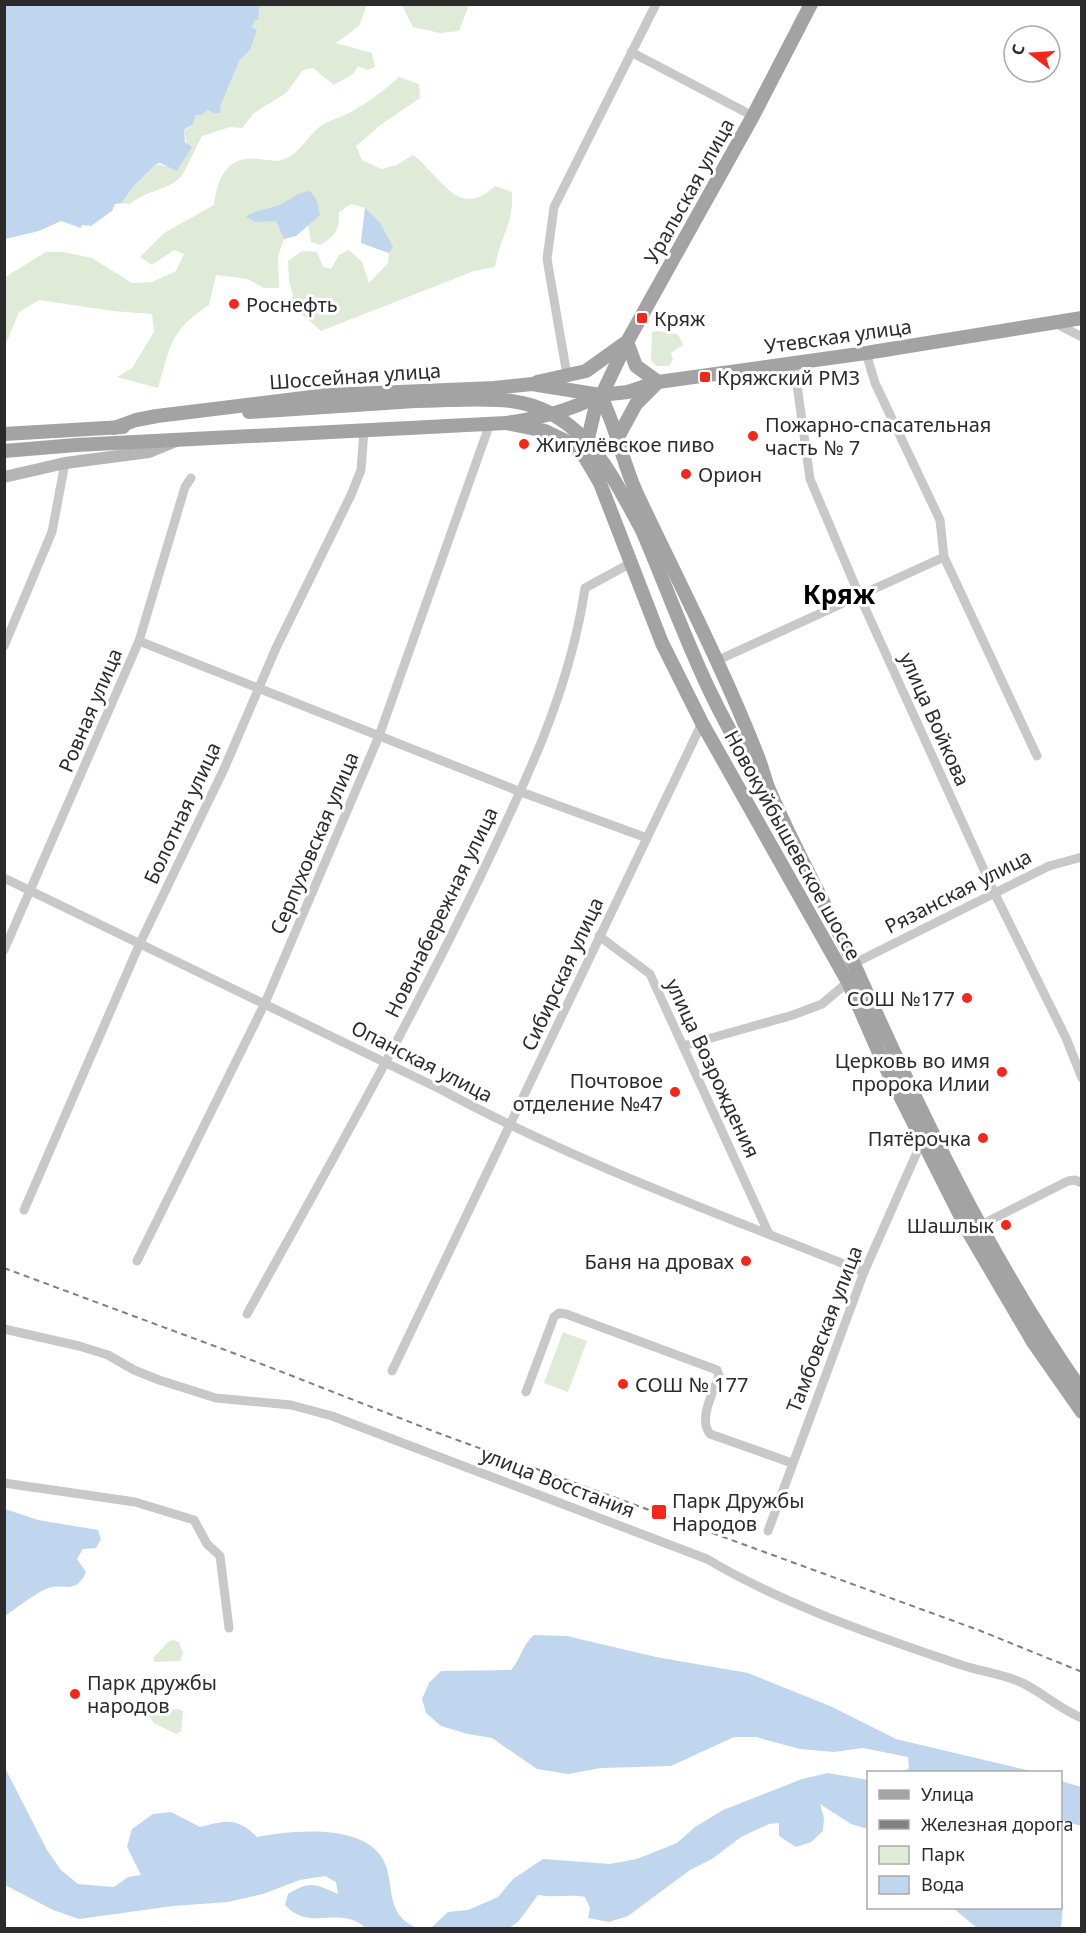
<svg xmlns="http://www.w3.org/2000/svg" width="1086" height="1933" viewBox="0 0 1086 1933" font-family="'Noto Sans',sans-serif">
  <rect width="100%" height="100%" fill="#fff"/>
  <g fill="#dfebd7">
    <path d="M260 5H367L359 26 336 43 372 53 375 67 367 70 358 66 353 74 334 85 313 68 303 70 286 93 254 113 242 128 230 127 202 136C198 144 184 174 180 178 165 191 145 191 130 204L122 203 132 188 156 164 179 169 187 144 184 131 193 124 196 115 208 110 214 114 221 113 220 107 233 76 240 60 250 50 256 30 252 27 255 20 258 19Z"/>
    <polygon points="402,5 402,4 469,5 459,31 440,33 413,27"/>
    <path d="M399 77 419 84 420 98 383 123 356 146 362 160 381 169 397 165 413 155C441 176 458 221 495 186L512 192C514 225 500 236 495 267L474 271 321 331 289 303 293 296 289 281 288 261 302 251 317 252 323 267 331 269 339 255 349 250 362 262 369 283 388 263 389 253 361 243 365 208 351 204 339 212C339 230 336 236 320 245L311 242 308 225 296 236 284 239 278 256 279 288H264L248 279 216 275 209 305C171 329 170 346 158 388L117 377 132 368 154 332 152 314 113 311 39 300 19 312 5 346V277L46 252H64L92 258 132 283 152 282 176 271 184 254 174 250 152 265 140 257 164 233 214 205C216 190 220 170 236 162 253 153 269 165 285 159 301 152 308 135 322 125 330 120 339 118 347 114 359 109 389 87 399 77Z"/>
    <polygon points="657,331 678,334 683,345 671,353 673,360 669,366 657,366 651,361 652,332"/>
    <polygon points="563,1332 587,1341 568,1392 544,1383"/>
    <polygon points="174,1640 179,1642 183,1653 180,1661 154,1662 153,1658 169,1641"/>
    <polygon points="178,1709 183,1711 181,1731 176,1734 154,1723 149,1716 149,1710"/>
  </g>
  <g fill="#c0d6ee">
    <polygon points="260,5 258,20 255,20 252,27 257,30 250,50 240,60 233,76 220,107 221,113 214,114 208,110 201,115 196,115 193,124 184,130 185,142 192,147 177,171 160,163 156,164 132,188 122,203 115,204 112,211 91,226 82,225 81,228 61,221 39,231 5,239 5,5"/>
    <path d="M310 191 317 201 320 215 296 236 284 239 276 221 255 222 246 217C257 209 267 210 279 205 291 200 297 192 310 191Z"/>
    <polygon points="365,208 380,223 393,247 389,253 361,243"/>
    <path d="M5 1509 38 1520 98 1530 101 1539 96 1548 83 1549 77 1559 86 1572C75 1597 63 1581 46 1589 31 1596 18 1607 5 1616Z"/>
    <path d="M534 1635 567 1636 656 1657 748 1673 830 1706 896 1739 1035 1772H904L909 1768 908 1757 863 1748 834 1752 800 1749 756 1737H734L671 1766 601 1768 568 1774 537 1769 492 1738 468 1734 441 1726 426 1713 422 1699 429 1683 441 1671 511 1670C521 1659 522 1645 534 1635Z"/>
    <path d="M5 1768 47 1850 61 1870 78 1884 114 1887 128 1877 141 1875 127 1847 132 1829 153 1814 171 1812 200 1827C227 1820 237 1817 257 1837 293 1830 371 1822 386 1866 394 1889 386 1915 417 1928H366C339 1904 310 1933 285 1905L288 1894C311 1880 315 1884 338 1894L336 1882 325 1876 300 1880 263 1894 228 1902 173 1906 79 1919 53 1910 5 1885Z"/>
    <path d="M828 1773 868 1780V1829L851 1824 820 1804 824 1818 823 1831 811 1842 796 1847 779 1836V1823L769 1824 741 1837 712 1859 690 1870 628 1916 609 1922 588 1918 590 1908 585 1897C569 1894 554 1898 538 1895L518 1922 509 1928H431L448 1912 468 1910 498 1897 513 1879 543 1859 610 1864 637 1859 677 1843 695 1827 723 1810 802 1779Z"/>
    <polygon points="1061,1781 1081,1787 1081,1826 1061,1820"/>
    <polygon points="1061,1900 1063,1906 1061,1928 977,1928 953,1908 1060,1908"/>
  </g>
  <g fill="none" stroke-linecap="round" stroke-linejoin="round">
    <g stroke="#c8c8c8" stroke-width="9">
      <polyline points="631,52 753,116"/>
      <polyline points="1055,323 1082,337"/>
      <polyline points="794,363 810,479 860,597 995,894 1066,1038 1082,1078"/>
      <polyline points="567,375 547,259 554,207 656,4"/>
      <polyline points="944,557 1037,756"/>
      <polyline points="139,641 521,792 647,838"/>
      <polyline points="4,646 52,532 65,463"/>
      <polyline points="716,661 944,557 940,520 875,383 866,353"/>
      <path d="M4 878 442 1090C577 1163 722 1215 864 1272"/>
      <polyline points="599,936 650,974 769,1234"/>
      <polyline points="4,950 139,641 185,487 191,478"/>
      <polyline points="853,964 1049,866 1082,857"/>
      <polyline points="683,1046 793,1015 822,1004 848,982"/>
      <polyline points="24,1210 140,943 224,769 276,648 351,495 361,470 364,430"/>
      <polyline points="979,1226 1068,1181 1075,1180 1082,1183"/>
      <polyline points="137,1261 265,1003 379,736 487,432 487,424"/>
      <path d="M247 1314C328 1168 410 1023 482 873 526 781 570 690 585 588L631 563"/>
      <path d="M4 1329 79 1346 108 1355 134 1370 159 1380 216 1398 291 1405 332 1416 707 1559C786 1606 874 1635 961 1665 980 1671 1000 1674 1018 1681 1040 1690 1059 1709 1082 1718"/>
      <polyline points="392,1371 702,723"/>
      <path d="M526 1392 554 1317 559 1313 566 1314 717 1370 719 1376C713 1393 698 1419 710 1434L792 1463"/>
      <polyline points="4,1483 135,1502 194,1520 207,1544 220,1556 229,1628"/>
      <polyline points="768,1531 864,1272 922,1141"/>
    </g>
    <polyline stroke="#b5b5b5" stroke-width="12" points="4,477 65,463 149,452 176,441"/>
    <g stroke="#a3a3a3" stroke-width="14">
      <polyline points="627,342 636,366 658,382"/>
      <polyline points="537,382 586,371 625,343"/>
      <path d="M600 395C617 427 622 462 637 494 678 581 723 667 758 757 763 769 765 782 771 794 796 852 827 907 854 964 920 1112 989 1258 1082 1391"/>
      <polyline points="249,412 415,401"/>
      <polyline points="506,423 545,431 568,442 584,456 600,483 662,643 702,723 848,982 883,1062 969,1233 1033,1342 1082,1412"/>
      <polyline points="114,428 136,420 157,416 328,395 494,388 532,384 600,395 628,392 658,382 866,353 1082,318"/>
      <polyline points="4,434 123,427"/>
      <polyline points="617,439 636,404 655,385"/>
      <path d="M4 451 76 445 506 423C540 418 569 411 600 395"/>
      <polyline points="585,451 595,409 627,342 753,116 811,4"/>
      <path d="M642 530C678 614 708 706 761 780"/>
    </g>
    <polyline stroke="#808080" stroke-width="2" stroke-dasharray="6 4.5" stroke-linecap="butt" points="4,1268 236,1354 438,1433 981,1631 1082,1672"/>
    <path stroke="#a3a3a3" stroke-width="14" d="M415 401C446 401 480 397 511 401 583 410 611 474 642 530"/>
  </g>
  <g fill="#f5261a" stroke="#fff" stroke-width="2">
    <circle cx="234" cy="304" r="6"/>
    <rect x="636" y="312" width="12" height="12" rx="3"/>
    <rect x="699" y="371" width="12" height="12" rx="3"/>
    <circle cx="753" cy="436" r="6"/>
    <circle cx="524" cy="444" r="6"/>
    <circle cx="686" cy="474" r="6"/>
    <circle cx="967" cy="998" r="6"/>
    <circle cx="1002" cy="1072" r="6"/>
    <circle cx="675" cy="1092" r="6"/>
    <circle cx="983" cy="1138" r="6"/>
    <circle cx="1006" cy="1225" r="6"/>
    <circle cx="746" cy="1261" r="6"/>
    <circle cx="623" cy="1384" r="6"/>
    <rect x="651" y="1504" width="16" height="16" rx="3"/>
    <circle cx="75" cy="1694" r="6"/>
  </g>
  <g text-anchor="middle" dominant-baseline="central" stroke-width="6" stroke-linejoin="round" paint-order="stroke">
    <g font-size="20" fill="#2b2b2b" stroke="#fff">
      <text transform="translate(689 191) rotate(-61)">Уральская улица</text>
      <text transform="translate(838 336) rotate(-8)">Утевская улица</text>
      <text transform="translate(355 376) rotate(-4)">Шоссейная улица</text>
      <text transform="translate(90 710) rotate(-67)">Ровная улица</text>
      <text transform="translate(935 719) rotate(66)">улица Войкова</text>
      <text transform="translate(182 813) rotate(-65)">Болотная улица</text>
      <text transform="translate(314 843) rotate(-67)">Серпуховская улица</text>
      <text transform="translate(793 845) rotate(61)">Новокуйбышевское шоссе</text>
      <text transform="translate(958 891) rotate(-27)">Рязанская улица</text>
      <text transform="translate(441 912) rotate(-64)">Новонабережная улица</text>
      <text transform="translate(562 974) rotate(-65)">Сибирская улица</text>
      <text transform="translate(422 1061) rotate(27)">Опанская улица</text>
      <text transform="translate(713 1068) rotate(65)">улица Возрождения</text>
      <text transform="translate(824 1329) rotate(-69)">Тамбовская улица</text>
      <text transform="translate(558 1482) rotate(21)">улица Восстания</text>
    </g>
    <g font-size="20" fill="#2b2b2b" stroke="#fff" text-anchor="start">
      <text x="246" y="304">Роснефть</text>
      <text x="654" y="318">Кряж</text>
      <text x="717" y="377">Кряжский РМЗ</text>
      <text x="765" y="424">Пожарно-спасательная<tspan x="765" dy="23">часть № 7</tspan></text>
      <text x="536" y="444">Жигулёвское пиво</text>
      <text x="698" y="474">Орион</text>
      <text x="955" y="998" text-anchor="end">СОШ №177</text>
      <text x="990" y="1060" text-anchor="end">Церковь во имя<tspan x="990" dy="23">пророка Илии</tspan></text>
      <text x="663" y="1080" text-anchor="end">Почтовое<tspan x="663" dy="23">отделение №47</tspan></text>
      <text x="971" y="1138" text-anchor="end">Пятёрочка</text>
      <text x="994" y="1225" text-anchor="end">Шашлык</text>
      <text x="734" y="1261" text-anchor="end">Баня на дровах</text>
      <text x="635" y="1384">СОШ № 177</text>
      <text x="672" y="1500">Парк Дружбы<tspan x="672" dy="23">Народов</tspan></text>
      <text x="87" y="1682">Парк дружбы<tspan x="87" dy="23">народов</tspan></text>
    </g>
    <g font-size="26" font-weight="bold" fill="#000" stroke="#fff">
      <text x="839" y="594">Кряж</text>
    </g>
  </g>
  <rect width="1086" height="1933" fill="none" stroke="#2b2b2b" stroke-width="12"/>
  <rect x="867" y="1771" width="195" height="138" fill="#ffffff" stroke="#aaaaaa" stroke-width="1.5"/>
  <rect x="879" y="1790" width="30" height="9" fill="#a3a3a3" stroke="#aaaaaa" stroke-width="1.5"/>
  <text x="921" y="1801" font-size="18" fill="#2b2b2b">Улица</text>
  <rect x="879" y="1820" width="30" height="9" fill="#808080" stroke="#aaaaaa" stroke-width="1.5"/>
  <text x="921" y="1831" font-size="18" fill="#2b2b2b">Железная дорога</text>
  <rect x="879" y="1846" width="30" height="18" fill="#dfebd7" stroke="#aaaaaa" stroke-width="1.5"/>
  <text x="921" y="1861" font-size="18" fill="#2b2b2b">Парк</text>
  <rect x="879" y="1876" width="30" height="18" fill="#c0d6ee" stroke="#aaaaaa" stroke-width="1.5"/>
  <text x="921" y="1891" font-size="18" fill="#2b2b2b">Вода</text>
  <g transform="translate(1032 54) rotate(287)"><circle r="28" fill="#ffffff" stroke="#aaaaaa" stroke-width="1.5"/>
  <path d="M0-4.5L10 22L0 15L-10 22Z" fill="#f5261a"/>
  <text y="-9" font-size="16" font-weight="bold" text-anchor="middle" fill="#2b2b2b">С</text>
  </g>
</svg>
